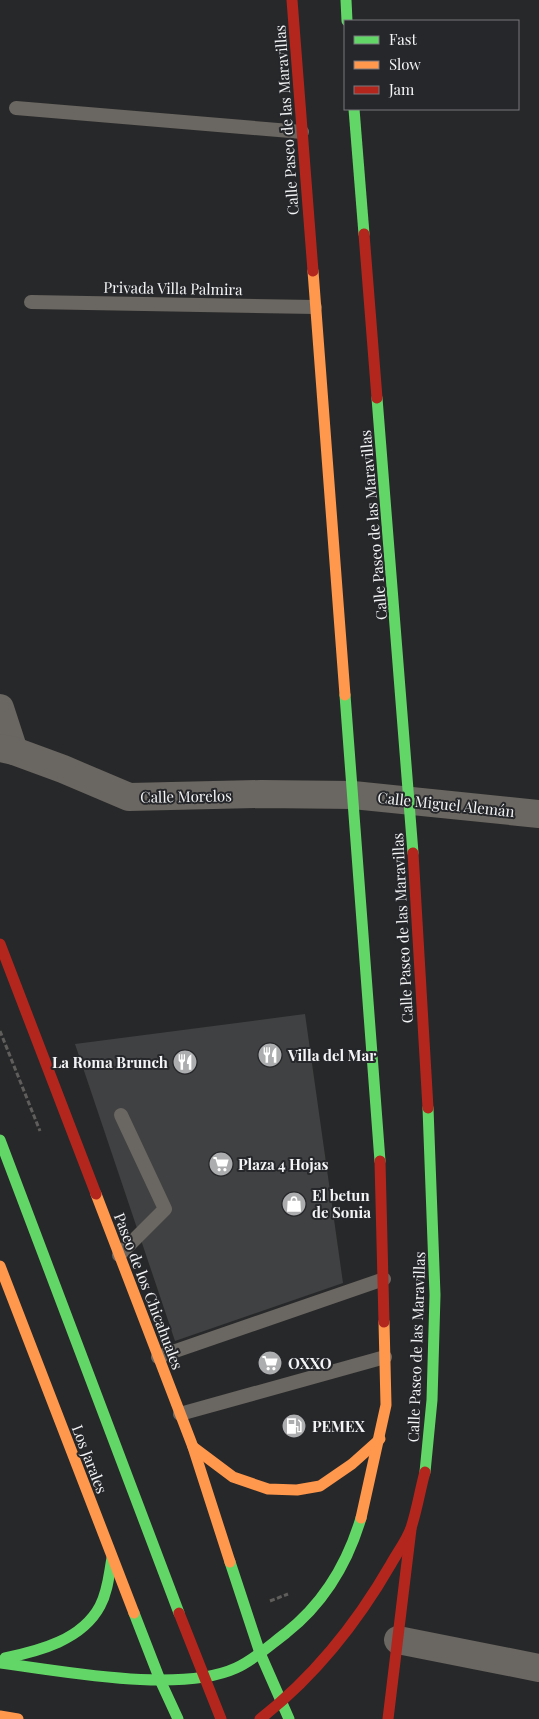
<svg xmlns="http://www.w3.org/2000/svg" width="539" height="1719" viewBox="0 0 539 1719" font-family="'Playfair Display',serif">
  <rect width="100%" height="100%" fill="#272829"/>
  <polygon fill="#404142" points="305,1014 343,1283 175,1341 75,1044"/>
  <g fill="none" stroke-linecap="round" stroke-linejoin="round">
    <g stroke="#605e5c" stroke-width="3" stroke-dasharray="5 2.5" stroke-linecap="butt">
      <polyline points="0,1031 40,1131"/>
      <polyline points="270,1601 288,1594"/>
    </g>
    <g stroke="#6a6661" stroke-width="14">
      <polyline points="16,108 302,132"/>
      <polyline points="31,302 315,307"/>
      <polyline points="119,1255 165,1209 121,1115"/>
      <polyline points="158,1357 384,1279"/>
      <polyline points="180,1414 385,1357"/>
    </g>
    <g stroke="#6a6661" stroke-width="28">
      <polyline points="0,708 14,751"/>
      <polyline points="0,748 14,751 63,769 129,797 261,794 353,795 539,814"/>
      <polyline points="398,1640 539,1668"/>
    </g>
    <g stroke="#63d668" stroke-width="11">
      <polyline points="346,0 347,21"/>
      <polyline points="354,109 364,234"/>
      <polyline points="377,398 413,853"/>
      <polyline points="345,695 380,1161"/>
      <polyline points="0,1140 179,1613"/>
      <polyline points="425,1472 432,1400 435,1295 428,1108"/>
      <polyline points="230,1562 260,1653 289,1719"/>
      <polyline points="134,1613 160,1680 178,1719"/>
      <path d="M5 1658C39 1651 82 1640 100 1606 108 1591 109 1574 112 1558"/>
      <path d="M0 1663C63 1671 179 1694 236 1668 254 1660 270 1645 286 1633 324 1603 347 1565 361 1518"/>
    </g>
    <g stroke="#ff974d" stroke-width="11">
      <polyline points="313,271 345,695"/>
      <polyline points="96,1194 193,1447 230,1562"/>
      <polyline points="0,1266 134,1613"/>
      <polyline points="193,1447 233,1477 268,1489 297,1490 320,1486 352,1464 380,1439"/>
      <polyline points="361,1518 386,1405 384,1322"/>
      <polyline points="0,1716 18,1719"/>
    </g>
    <g stroke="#b3261e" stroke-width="11">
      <polyline points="292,0 313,271"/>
      <polyline points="364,234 377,398"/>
      <polyline points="413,853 428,1108"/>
      <polyline points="0,944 96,1194"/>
      <polyline points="380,1161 384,1322"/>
      <polyline points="179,1613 221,1719"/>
      <path d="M260 1719C314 1677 357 1623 391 1564 397 1553 407 1540 411 1528 417 1510 420 1490 425 1472"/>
      <polyline points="388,1719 411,1529"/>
    </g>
  </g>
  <defs>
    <symbol id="restaurant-disc" viewBox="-11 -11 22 22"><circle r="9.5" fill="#acadae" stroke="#26272a"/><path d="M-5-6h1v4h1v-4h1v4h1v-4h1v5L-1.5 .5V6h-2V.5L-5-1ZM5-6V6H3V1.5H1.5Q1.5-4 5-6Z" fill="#fff"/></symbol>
    <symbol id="supermarket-disc" viewBox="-11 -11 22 22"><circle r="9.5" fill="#acadae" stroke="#26272a"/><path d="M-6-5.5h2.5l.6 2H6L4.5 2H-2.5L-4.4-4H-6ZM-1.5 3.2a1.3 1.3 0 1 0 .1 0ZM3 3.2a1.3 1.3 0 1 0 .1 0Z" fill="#fff"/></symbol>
    <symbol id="shop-disc" viewBox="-11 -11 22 22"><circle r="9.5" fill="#acadae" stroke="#26272a"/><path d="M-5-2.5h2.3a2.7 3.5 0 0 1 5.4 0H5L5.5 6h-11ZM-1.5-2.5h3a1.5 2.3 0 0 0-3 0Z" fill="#fff"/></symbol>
    <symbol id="fuel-disc" viewBox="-11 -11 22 22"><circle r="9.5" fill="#acadae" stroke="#26272a"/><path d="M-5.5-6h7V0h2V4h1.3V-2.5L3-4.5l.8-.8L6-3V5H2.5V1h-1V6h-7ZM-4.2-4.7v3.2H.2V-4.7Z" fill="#fff"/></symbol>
  </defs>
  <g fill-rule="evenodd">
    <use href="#restaurant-disc" x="256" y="1041" width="28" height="28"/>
    <use href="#restaurant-disc" x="171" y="1048" width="28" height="28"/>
    <use href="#supermarket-disc" x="207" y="1150" width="28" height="28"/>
    <use href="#shop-disc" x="280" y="1190" width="28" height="28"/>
    <use href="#supermarket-disc" x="256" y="1349" width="28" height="28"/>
    <use href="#fuel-disc" x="280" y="1412" width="28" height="28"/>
  </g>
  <g text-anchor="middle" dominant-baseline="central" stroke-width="4" stroke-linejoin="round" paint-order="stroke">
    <g font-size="15" fill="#f3f4f6" stroke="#26272a">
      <text transform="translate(286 120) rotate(-94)">Calle Paseo de las Maravillas</text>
      <text transform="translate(173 288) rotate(1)">Privada Villa Palmira</text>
      <text transform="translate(373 525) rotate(-95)">Calle Paseo de las Maravillas</text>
      <text transform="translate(186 796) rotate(-1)">Calle Morelos</text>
      <text transform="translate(446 804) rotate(6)">Calle Miguel Alemán</text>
      <text transform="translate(402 928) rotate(-93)">Calle Paseo de las Maravillas</text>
      <text transform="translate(149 1291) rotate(69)">Paseo de los Chicahuales</text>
      <text transform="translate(416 1347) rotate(-88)">Calle Paseo de las Maravillas</text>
      <text transform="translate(90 1459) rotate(69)">Los Jarales</text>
    </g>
    <g font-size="15" font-weight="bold" fill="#f3f4f6" stroke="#26272a" text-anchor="start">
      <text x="288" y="1055">Villa del Mar</text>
      <text x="168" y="1062" text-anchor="end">La Roma Brunch</text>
      <text x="238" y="1164">Plaza 4 Hojas</text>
      <text x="312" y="1195">El betun<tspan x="312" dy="17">de Sonia</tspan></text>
      <text x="288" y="1363">OXXO</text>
      <text x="312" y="1426">PEMEX</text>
    </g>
  </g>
  <rect x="344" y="20" width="175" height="90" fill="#26272a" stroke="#78797c"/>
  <rect x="354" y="36" width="25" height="8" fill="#63d668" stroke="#78797c"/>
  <text x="389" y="45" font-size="15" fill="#f3f4f6">Fast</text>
  <rect x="354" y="61" width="25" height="8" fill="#ff974d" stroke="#78797c"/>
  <text x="389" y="70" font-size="15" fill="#f3f4f6">Slow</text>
  <rect x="354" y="86" width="25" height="8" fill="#b3261e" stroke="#78797c"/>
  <text x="389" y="95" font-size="15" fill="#f3f4f6">Jam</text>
</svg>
